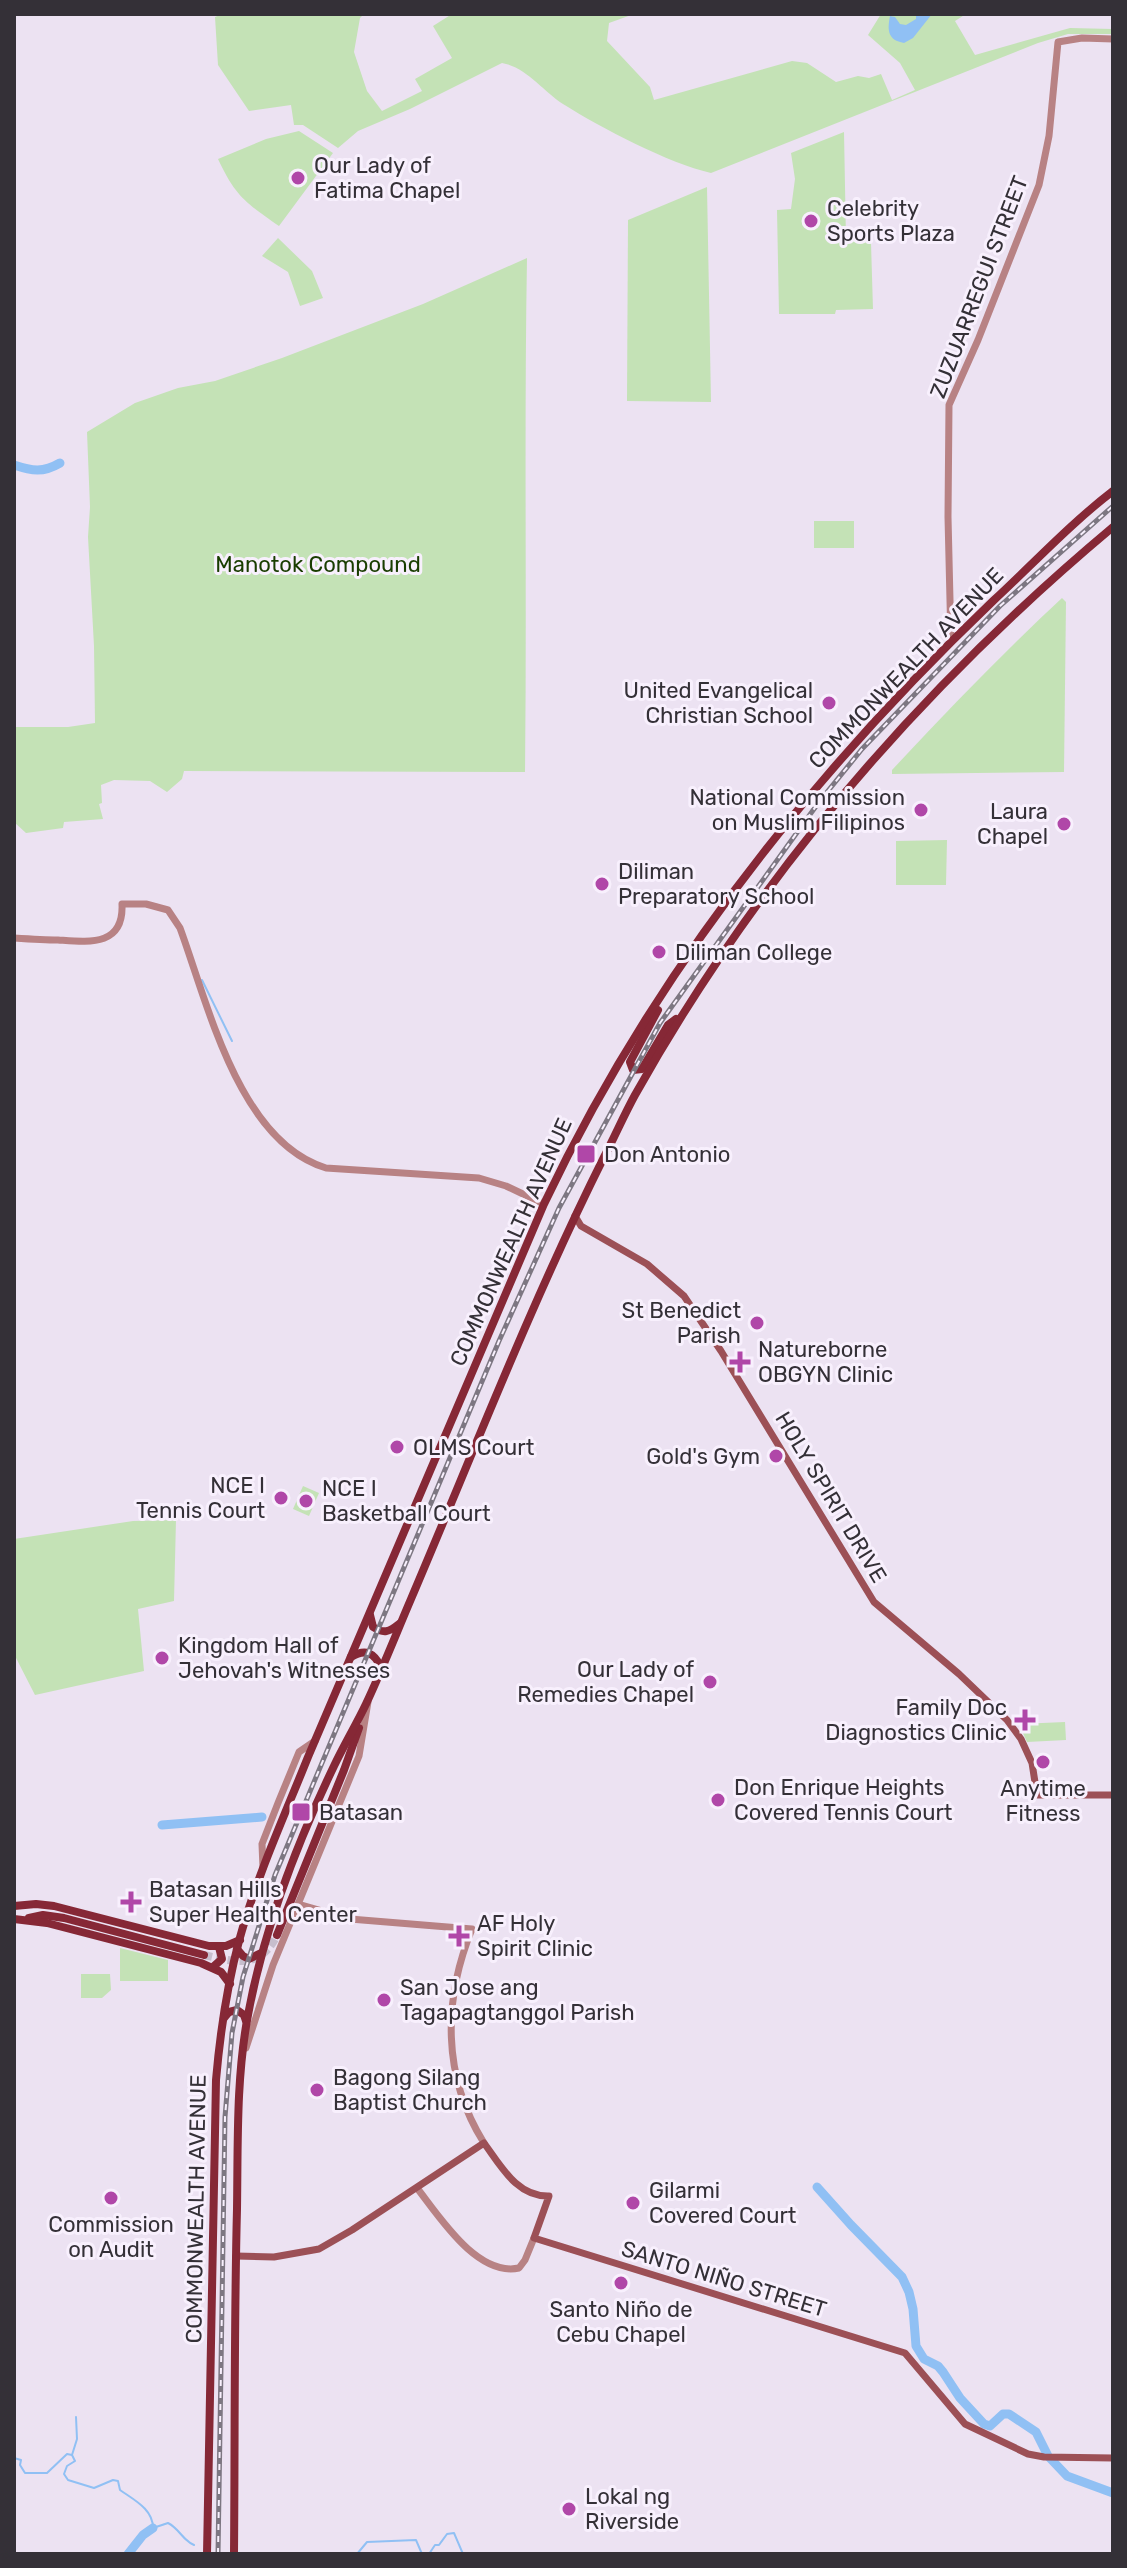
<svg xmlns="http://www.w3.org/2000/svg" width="1127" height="2568" viewBox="0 0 1127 2568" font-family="Rubik,sans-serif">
  <rect width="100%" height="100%" fill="#ece2f2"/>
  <g fill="#c4e2b6">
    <path d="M222 14H364L360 18 354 52 367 91 382 111 422 91 415 79 452 58 433 26 452 14H634L609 23 607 41 650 87 654 100 792 61 807 63 836 82 858 76 869 78 881 74 892 100 915 90 900 63 868 35 881 14H966L955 21 975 55 1070 28 1113 29V34H1068L1038 43 711 173C668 163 601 128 563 104 543 91 526 67 502 63L410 109 358 131 338 148 303 125H294L291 105 249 111 218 65 215 17Z"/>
    <path d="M299 131 333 153 279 226C245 202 236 197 218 159L266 139Z"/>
    <polygon points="844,132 846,240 871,243 873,309 836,310 835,314 779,314 777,210 791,209 795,179 791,153"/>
    <polygon points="707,187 711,402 627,401 628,220"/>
    <polygon points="278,238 312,271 323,298 300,306 288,272 262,256"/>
    <path d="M527 258C524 430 527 601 525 772L184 771 182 779 167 792 150 781 114 780 101 785 102 803 99 804 103 819 64 822 63 828 26 833 14 822V727H68L95 723 94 646 88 537 90 507 87 432 135 403 178 388 215 381 282 358 423 304Z"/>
    <rect x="814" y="521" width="40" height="27"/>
    <path d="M1062 598 1066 602 1064 772 892 774V770C947 711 1003 653 1062 598Z"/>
    <polygon points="947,840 946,885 896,885 896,841"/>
    <polygon points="303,1486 319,1493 309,1516 293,1509"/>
    <polygon points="176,1520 174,1601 138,1609 144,1671 35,1695 14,1654 14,1539 133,1521"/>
    <polygon points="1065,1722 1066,1740 1027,1742 1019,1724"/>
    <polygon points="120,1948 168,1960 168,1981 120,1981"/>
    <polygon points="81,1974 110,1974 111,1990 102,1998 81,1998"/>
  </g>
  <path fill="#90c0f4" d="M916 14H932L913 38 904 43C888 40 887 31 890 16L895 17 900 24 906 25 916 19Z"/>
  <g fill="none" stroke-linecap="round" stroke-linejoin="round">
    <g stroke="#90c0f4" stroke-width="2">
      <polyline points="202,980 232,1041"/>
      <polyline points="72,2455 77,2439 76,2417"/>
      <path d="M14 2458 21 2460 20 2465 25 2473H47L67 2454 72 2455 75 2461 67 2466 64 2474 68 2480 94 2488 113 2480 118 2481 120 2490C134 2500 153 2509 153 2528L168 2523C180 2529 182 2540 194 2545"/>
      <polyline points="357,2554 367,2542 416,2540 422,2554"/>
      <polyline points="429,2554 435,2545 439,2545 447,2534 454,2533 463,2554"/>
    </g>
    <g stroke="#90c0f4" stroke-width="9">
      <path d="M14 465C32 471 43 473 60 463"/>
      <polyline points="162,1825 262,1817"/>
      <polyline points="817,2187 851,2225 902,2277 909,2292 913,2309 916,2346 924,2359 938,2366 943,2372 960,2398 984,2424 990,2426 1003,2414 1009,2414 1036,2432 1048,2456 1067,2476 1113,2493"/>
      <polyline points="128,2554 143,2535 153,2528"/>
    </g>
    <path stroke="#c7becd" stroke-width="8" stroke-dasharray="8 4" stroke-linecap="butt" d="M204 1955C234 1962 260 1970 277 1935"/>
    <g stroke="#b88284" stroke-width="7">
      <polyline points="951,642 948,517 949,405 978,340 1039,185 1049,136 1058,42 1082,38 1113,39"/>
      <path d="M14 938C29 939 44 940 58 940 88 942 124 947 122 904H146L168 910 180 928C208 1004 239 1142 326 1168L479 1178 506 1186 544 1204"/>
      <polyline points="263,1868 262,1844 278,1803 299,1752 315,1741"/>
      <path d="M298 1904 350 1919 472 1929C443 2000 442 2076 484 2143"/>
      <polyline points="246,2048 273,1965 359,1756 368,1702"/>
      <path d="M417 2188C439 2216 477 2277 519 2268L525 2260 534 2238"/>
    </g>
    <g stroke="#9c5056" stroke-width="7">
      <polyline points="575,1216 581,1226 647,1264 684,1296 721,1351 874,1602 959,1674 1007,1720 1021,1739 1032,1763 1037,1795 1113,1795"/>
      <path d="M236 2256 274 2257 319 2249 352 2230 484 2143C501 2166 517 2197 549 2196L534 2238 905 2353 965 2424 1028 2454 1044 2457 1113 2458"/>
    </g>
    <g stroke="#862836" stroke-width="8">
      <polyline points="658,1010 630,1062 633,1070 642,1069 668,1025 676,1019"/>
      <path d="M370 1615 373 1627C384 1634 389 1632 399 1624"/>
      <path d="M351 1657C366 1648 374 1653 381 1667"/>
      <polyline points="14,1906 36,1904 54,1906 209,1946 226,1946 240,1940"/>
      <polyline points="29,1918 43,1915 64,1918 204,1955"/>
      <polyline points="14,1919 47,1923 201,1963 221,1972 230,1984"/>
      <polyline points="277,1935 344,1770 359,1728"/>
      <polyline points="237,1949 243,1956 249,1959 261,1953"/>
      <polyline points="213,1967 222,1959 219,1947"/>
      <polyline points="224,2018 229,2012 237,2010 244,2015 246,2021"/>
      <path d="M207 2554 216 2080C220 2034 227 1986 239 1941 256 1878 284 1817 308 1757L544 1204C652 976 811 775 993 601 1033 564 1070 524 1113 491"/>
      <path d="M234 2554C235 2439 234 2324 237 2209 238 2145 236 2078 248 2015 264 1928 296 1845 334 1766 344 1745 356 1725 366 1704 382 1670 396 1634 411 1599 474 1451 532 1301 604 1157 615 1136 624 1115 635 1095 757 877 922 687 1113 527"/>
    </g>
    <defs>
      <polyline id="rail" points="218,2554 225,2117 232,2033 243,1977 275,1875 499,1341 559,1208 660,1023 819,802 862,749 1000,606 1113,506"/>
    </defs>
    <use href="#rail" stroke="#7d7782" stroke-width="5"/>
    <use href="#rail" stroke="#f8f0fd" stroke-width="2" stroke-dasharray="6" stroke-linecap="butt"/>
  </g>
  <g fill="#b047a8" stroke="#f8f0fd" stroke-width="3">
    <circle cx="298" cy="178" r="8"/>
    <circle cx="811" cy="221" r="8"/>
    <circle cx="829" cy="703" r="8"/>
    <circle cx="921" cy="810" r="8"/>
    <circle cx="1064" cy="824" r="8"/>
    <circle cx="602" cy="884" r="8"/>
    <circle cx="659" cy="952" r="8"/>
    <rect x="576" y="1144" width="20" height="20" rx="4"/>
    <circle cx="757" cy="1323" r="8"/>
    <path d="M736 1350h8v8h8v8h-8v8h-8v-8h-8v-8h8z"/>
    <circle cx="397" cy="1447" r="8"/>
    <circle cx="776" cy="1456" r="8"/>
    <circle cx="281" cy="1498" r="8"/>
    <circle cx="306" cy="1501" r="8"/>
    <circle cx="162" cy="1658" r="8"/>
    <circle cx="710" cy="1682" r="8"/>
    <path d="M1021 1708h8v8h8v8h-8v8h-8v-8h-8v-8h8z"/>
    <circle cx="1043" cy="1762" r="8"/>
    <circle cx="718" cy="1800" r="8"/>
    <rect x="291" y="1802" width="20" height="20" rx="4"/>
    <path d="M127 1890h8v8h8v8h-8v8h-8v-8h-8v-8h8z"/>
    <path d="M455 1924h8v8h8v8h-8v8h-8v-8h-8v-8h8z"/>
    <circle cx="384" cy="2000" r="8"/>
    <circle cx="317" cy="2090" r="8"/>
    <circle cx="111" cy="2198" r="8"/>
    <circle cx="633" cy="2203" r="8"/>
    <circle cx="621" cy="2283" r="8"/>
    <circle cx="569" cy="2509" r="8"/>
  </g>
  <g text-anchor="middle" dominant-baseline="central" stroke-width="6" stroke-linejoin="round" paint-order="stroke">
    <g font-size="22" fill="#343037" stroke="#f8f0fd" text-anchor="start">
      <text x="314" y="165">Our Lady of<tspan x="314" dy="25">Fatima Chapel</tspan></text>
      <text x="827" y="208">Celebrity<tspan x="827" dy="25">Sports Plaza</tspan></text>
      <text x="813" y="690" text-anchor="end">United Evangelical<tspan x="813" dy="25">Christian School</tspan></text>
      <text x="905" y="797" text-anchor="end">National Commission<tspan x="905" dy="25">on Muslim Filipinos</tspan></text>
      <text x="1048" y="811" text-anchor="end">Laura<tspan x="1048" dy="25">Chapel</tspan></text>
      <text x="618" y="871">Diliman<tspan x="618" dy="25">Preparatory School</tspan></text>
      <text x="675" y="952">Diliman College</text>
      <text x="604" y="1154">Don Antonio</text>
      <text x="741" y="1310" text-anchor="end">St Benedict<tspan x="741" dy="25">Parish</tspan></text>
      <text x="758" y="1349">Natureborne<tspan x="758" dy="25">OBGYN Clinic</tspan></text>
      <text x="413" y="1447">OLMS Court</text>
      <text x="760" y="1456" text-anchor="end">Gold's Gym</text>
      <text x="265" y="1485" text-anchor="end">NCE I<tspan x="265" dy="25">Tennis Court</tspan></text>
      <text x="322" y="1488">NCE I<tspan x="322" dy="25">Basketball Court</tspan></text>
      <text x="178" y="1645">Kingdom Hall of<tspan x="178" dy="25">Jehovah's Witnesses</tspan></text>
      <text x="694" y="1669" text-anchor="end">Our Lady of<tspan x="694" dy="25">Remedies Chapel</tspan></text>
      <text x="1007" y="1707" text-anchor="end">Family Doc<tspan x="1007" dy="25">Diagnostics Clinic</tspan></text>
      <text x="734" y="1787">Don Enrique Heights<tspan x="734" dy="25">Covered Tennis Court</tspan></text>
      <text x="1043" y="1788" text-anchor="middle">Anytime<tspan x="1043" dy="25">Fitness</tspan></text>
      <text x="319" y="1812">Batasan</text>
      <text x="149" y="1889">Batasan Hills<tspan x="149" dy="25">Super Health Center</tspan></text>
      <text x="477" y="1923">AF Holy<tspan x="477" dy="25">Spirit Clinic</tspan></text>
      <text x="400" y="1987">San Jose ang<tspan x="400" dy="25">Tagapagtanggol Parish</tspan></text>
      <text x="333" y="2077">Bagong Silang<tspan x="333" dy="25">Baptist Church</tspan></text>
      <text x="649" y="2190">Gilarmi<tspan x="649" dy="25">Covered Court</tspan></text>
      <text x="111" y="2224" text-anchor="middle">Commission<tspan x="111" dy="25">on Audit</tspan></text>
      <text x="621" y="2309" text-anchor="middle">Santo Niño de<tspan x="621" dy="25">Cebu Chapel</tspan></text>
      <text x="585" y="2496">Lokal ng<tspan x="585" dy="25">Riverside</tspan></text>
    </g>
    <g font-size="22" fill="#343037" stroke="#f8f0fd">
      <text transform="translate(979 287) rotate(-69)">ZUZUARREGUI STREET</text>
      <text transform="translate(906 668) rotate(-46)">COMMONWEALTH AVENUE</text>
      <text transform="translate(511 1242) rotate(-66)">COMMONWEALTH AVENUE</text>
      <text transform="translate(831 1497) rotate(59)">HOLY SPIRIT DRIVE</text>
      <text transform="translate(196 2209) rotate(-89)">COMMONWEALTH AVENUE</text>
      <text transform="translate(724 2279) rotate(17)">SANTO NIÑO STREET</text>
    </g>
    <g font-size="22" fill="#193d00" stroke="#f8f0fd">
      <text x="318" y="564">Manotok Compound</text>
    </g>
  </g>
  <rect width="1127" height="2568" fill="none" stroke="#343037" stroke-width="32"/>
</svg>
